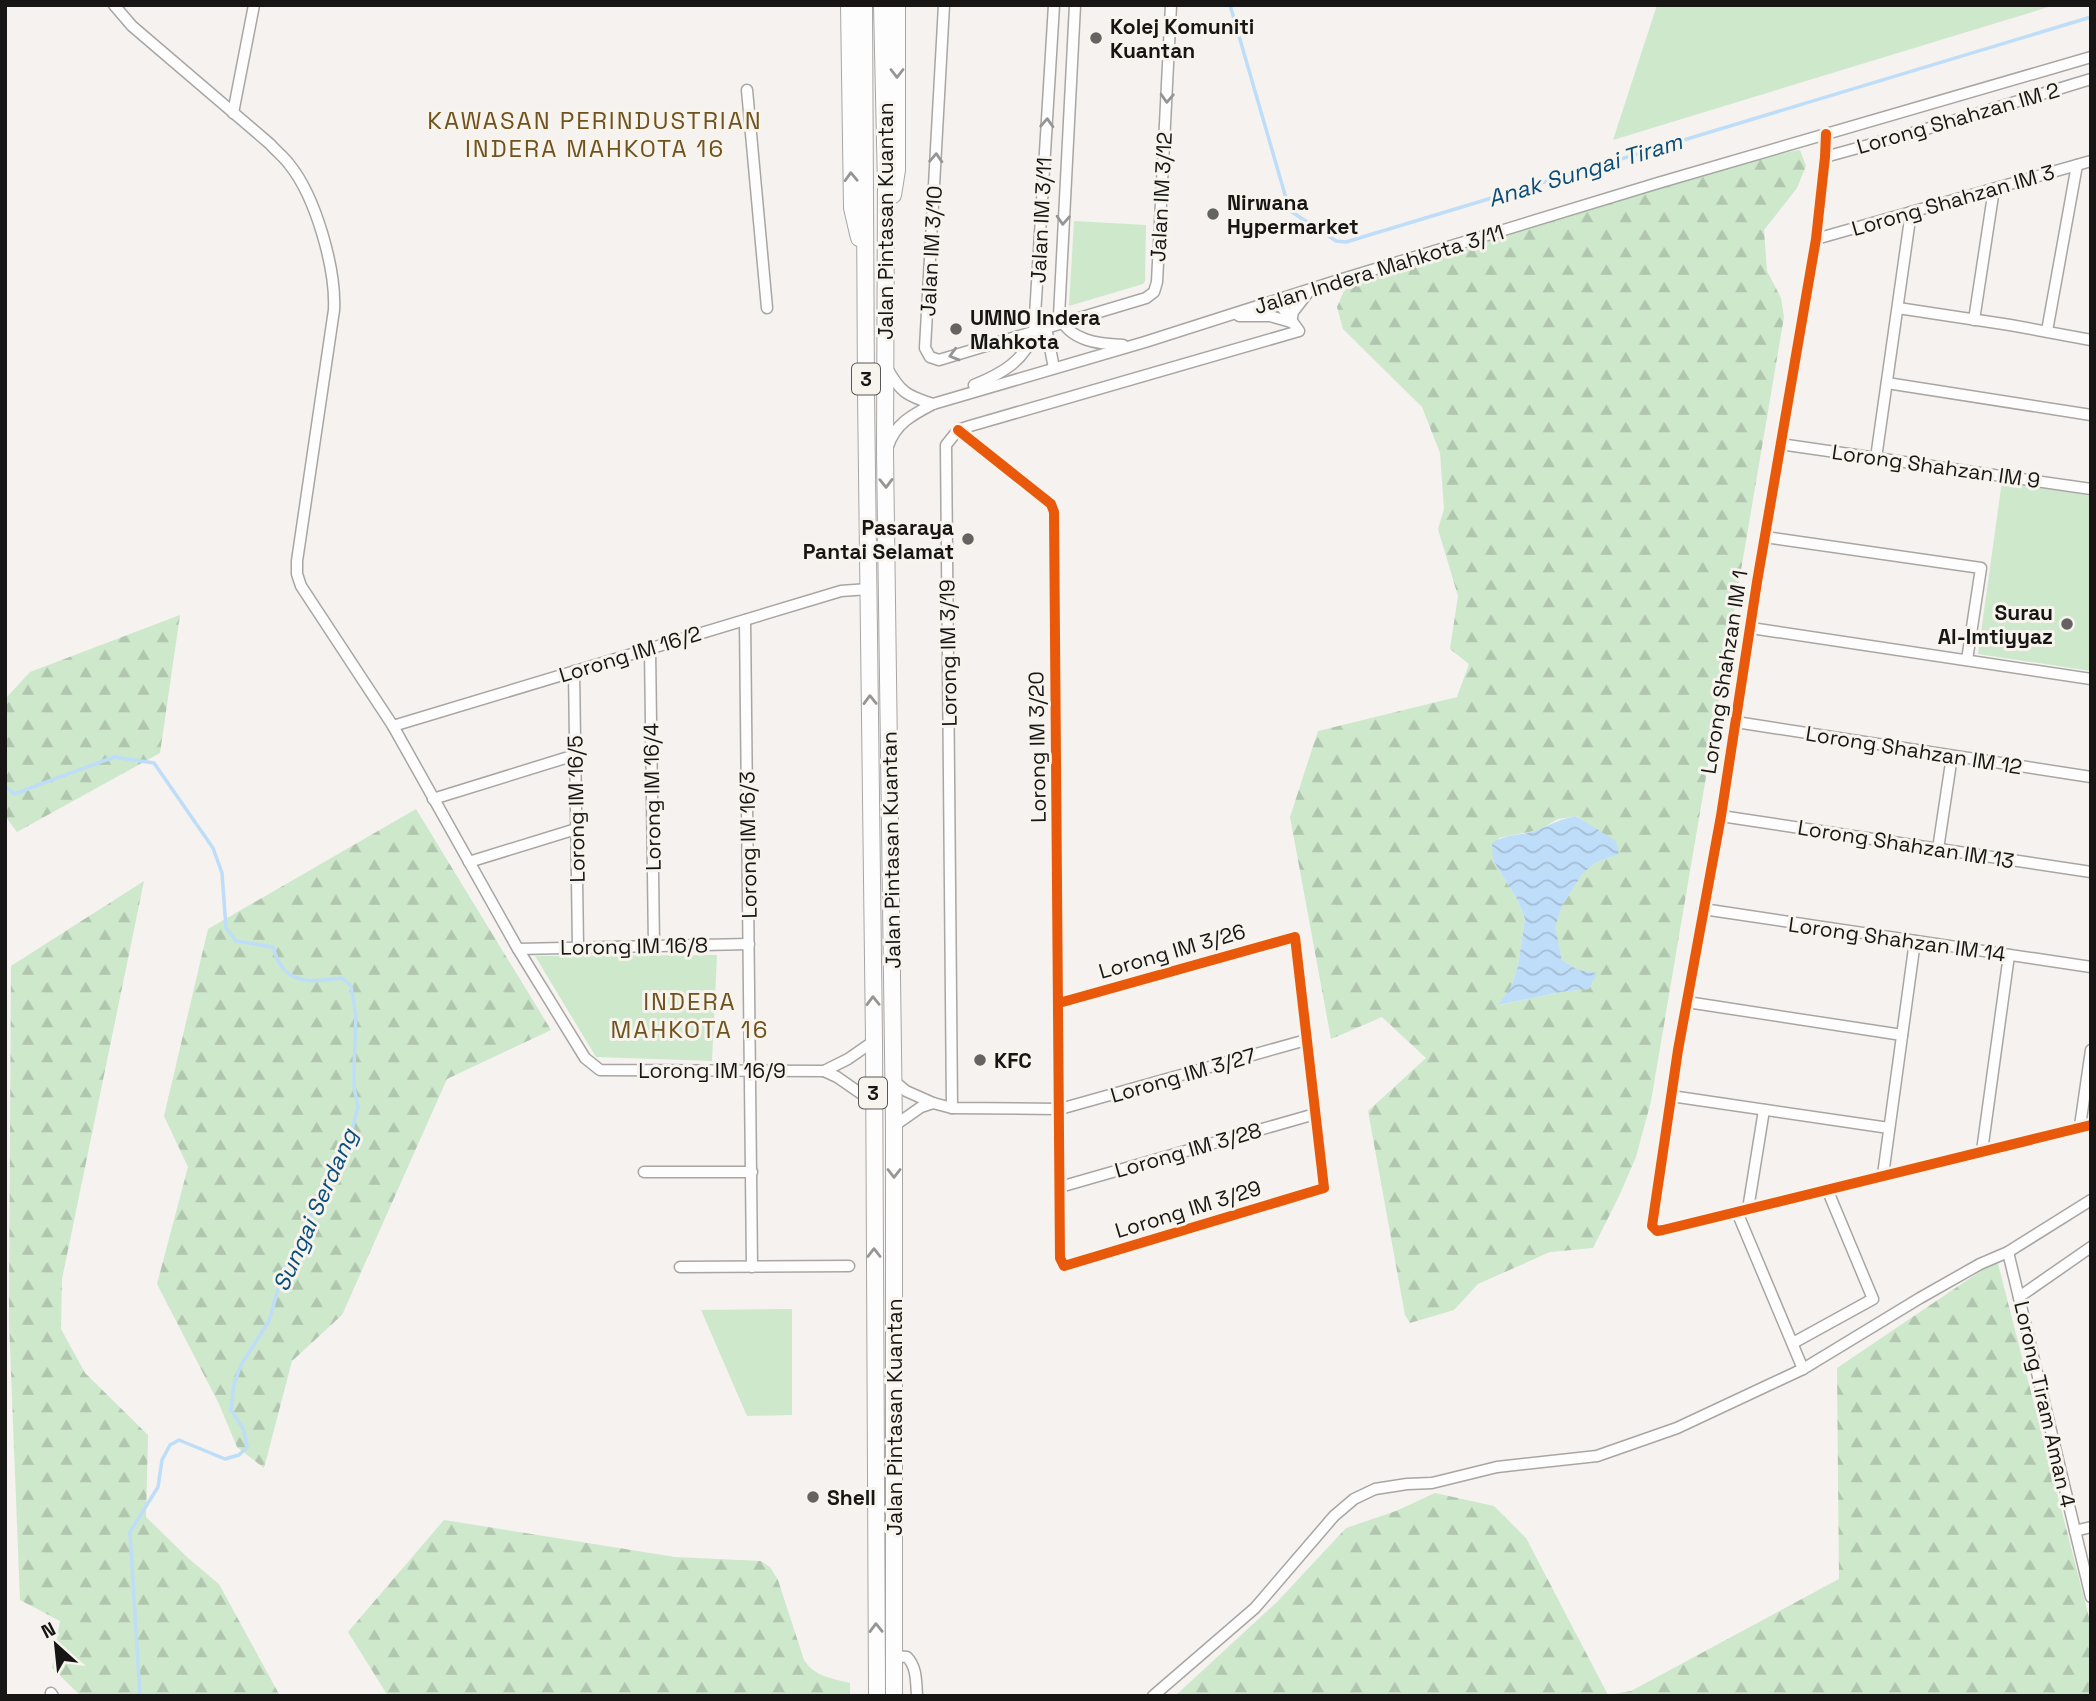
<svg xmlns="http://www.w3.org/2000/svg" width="2096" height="1701" viewBox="0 0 2096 1701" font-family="'Space Grotesk',sans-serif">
  <defs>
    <pattern id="forest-firs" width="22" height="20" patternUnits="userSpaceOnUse" patternTransform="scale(1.75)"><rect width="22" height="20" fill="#cee8cc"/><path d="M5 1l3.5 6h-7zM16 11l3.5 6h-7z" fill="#b0c6ae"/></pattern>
    <pattern id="water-waves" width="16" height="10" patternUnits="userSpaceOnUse" patternTransform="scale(1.75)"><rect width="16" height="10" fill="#beddf8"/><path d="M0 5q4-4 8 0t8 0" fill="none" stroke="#a3bdd4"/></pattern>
  </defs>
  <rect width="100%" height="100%" fill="#f5f2ef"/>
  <g fill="url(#forest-firs)" fill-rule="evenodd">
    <path d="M1800 150 1806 166 1797 188 1764 230 1767 271 1781 298 1784 317 1651 1101 1636 1157 1620 1194 1593 1248 1550 1252 1478 1284 1454 1310 1410 1323 1405 1315 1368 1111 1426 1058 1382 1017 1331 1039 1290 817 1318 731 1457 697 1469 664 1450 649 1458 596 1438 529 1444 509 1440 453 1422 407 1343 329 1337 307 1343 293 1357 274 1738 161ZM1577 816 1592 827 1618 854 1597 862 1583 873 1562 906 1554 927 1562 960 1578 970 1596 973 1588 989 1561 992 1499 1005 1511 987 1518 966 1525 919 1518 901 1493 860 1499 838 1539 830 1558 819Z"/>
    <polygon points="180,615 160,753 17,832 5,816 5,699 30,672"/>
    <polygon points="416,809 551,1030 447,1079 342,1315 292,1361 264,1468 237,1447 219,1404 157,1284 188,1167 164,1116 208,929"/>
    <polygon points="144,881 62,1279 61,1329 85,1373 148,1435 146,1517 188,1558 219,1584 280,1696 81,1696 52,1668 60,1621 20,1600 9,1322 11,966"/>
    <polygon points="1997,1260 2091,1625 2091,1696 1175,1696 1277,1602 1346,1528 1396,1511 1435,1493 1494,1506 1526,1538 1608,1695 1631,1691 1839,1579 1837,1368"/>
    <path d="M444 1520 675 1557 761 1561 770 1567 778 1580 804 1660C815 1677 831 1678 850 1683V1696H388L348 1632Z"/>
  </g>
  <g fill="#cee8cc">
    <polygon points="1657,5 2055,5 1613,140"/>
    <polygon points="1074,221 1146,225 1145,281 1143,284 1069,306"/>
    <polygon points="2002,481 2091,496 2091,671 1978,654"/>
    <polygon points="717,955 712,1061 596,1057 535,956"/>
    <polygon points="792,1309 792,1415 747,1416 701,1310"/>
  </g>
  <path fill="url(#water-waves)" d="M1576 816 1616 841 1619 854 1597 862 1583 873 1562 906 1555 927 1562 960 1578 970 1597 973 1589 989 1561 992 1498 1005 1511 987 1518 966 1525 919 1518 901 1493 860 1492 843C1506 833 1525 836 1540 829 1555 823 1560 819 1576 816Z"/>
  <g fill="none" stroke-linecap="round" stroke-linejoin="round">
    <g stroke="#beddf8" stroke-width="3.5">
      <polyline points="1230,5 1288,205 1292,212 1336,241 1346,242 2091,17"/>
      <path d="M5 786 14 794 114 757 154 763 213 848 222 873 226 928 236 941 273 947C283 985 308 983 342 978L351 986 356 1016 354 1069V1087L358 1107 349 1141 283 1271 269 1321 241 1365 234 1384 231 1410 244 1430 247 1447 239 1455 225 1459 179 1440 170 1445 162 1460 158 1487 130 1532 140 1696"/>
    </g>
    <defs>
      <g id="minor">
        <path d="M114 5 132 26 270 144C276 151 284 157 289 164 316 197 336 269 334 310L297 561V574L301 586 393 726 518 949 585 1058 600 1070 824 1071 848 1059 874 1041"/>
        <polyline points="944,5 925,348 930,357 939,360 1146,298 1154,292 1157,282 1171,5"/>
        <path d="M1075 5 1059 316C1070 341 1098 344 1123 345"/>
        <polyline points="747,90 767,308"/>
        <polyline points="233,113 254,5"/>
        <polyline points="1826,134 1825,157 1816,239 1757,582 1721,816 1678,1050 1652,1226 1657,1231 1663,1230 2091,1125"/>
        <polyline points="1825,157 1923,130 2091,79"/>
        <polyline points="1816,239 2091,161"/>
        <polyline points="1898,308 2010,325 2091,340"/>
        <polyline points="1239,316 1270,316 1291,322"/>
        <polyline points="1974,320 1994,189"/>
        <polyline points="1291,322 1293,312 1310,290"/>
        <polyline points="1046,328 1054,368"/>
        <polyline points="2047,331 2077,165"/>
        <path d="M887 368C900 392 907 396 933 404"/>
        <polyline points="1887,383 2091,415"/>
        <path d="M974 385C1001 374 1025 361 1034 332L1054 5"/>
        <polyline points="958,430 1051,504 1054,512 1060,1258 1064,1266 1324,1188 1295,937 1059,1003"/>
        <polyline points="1780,444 2091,489"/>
        <path d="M888 446C896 423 912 415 933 404L1145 342 1336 281 1658 183 2091 57"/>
        <polyline points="1876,458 1911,212"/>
        <polyline points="1765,537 1981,568 1967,660"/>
        <polyline points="745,620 752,1267"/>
        <polyline points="1751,628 2091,679"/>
        <polyline points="650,649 654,946"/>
        <polyline points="574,671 578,947"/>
        <polyline points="1736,722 2091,777"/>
        <polyline points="393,726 841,591 868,589"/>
        <polyline points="433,799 575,755"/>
        <polyline points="1721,816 2091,872"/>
        <polyline points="1938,849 1952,756"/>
        <polyline points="469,862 576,829"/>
        <polyline points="1703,909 2091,967"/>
        <polyline points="518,949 749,944"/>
        <polyline points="1687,1002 1902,1035"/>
        <polyline points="824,1071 837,1077 873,1102"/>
        <polyline points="894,1081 906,1091 933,1103 952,1108 1060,1109 1306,1040"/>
        <polyline points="1671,1096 1889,1128"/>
        <polyline points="952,1108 946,445 958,430 970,426 1299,331 1277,300"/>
        <polyline points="894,1126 921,1107 933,1103"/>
        <polyline points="2080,1126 2091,1050"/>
        <polyline points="1982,1151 2009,955"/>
        <polyline points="644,1172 752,1172"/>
        <polyline points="1883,1175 1915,941"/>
        <polyline points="1060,1187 1315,1114"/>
        <polyline points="1748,1209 1764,1110"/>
        <polyline points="1737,1212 1803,1369"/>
        <polyline points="2008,1252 2091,1597"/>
        <polyline points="680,1267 849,1266"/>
        <polyline points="2019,1297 2091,1247"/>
        <polyline points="1793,1343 1873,1299 1827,1189"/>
        <polyline points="2075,1531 2091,1527"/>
        <path d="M894 1656 907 1657C917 1667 916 1682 917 1696"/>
        <polyline points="51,1693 53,1696"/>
        <polyline points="1153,1696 1255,1608 1334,1516 1354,1499 1375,1489 1407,1484 1432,1483 1497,1467 1597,1456 1677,1428 1803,1369 1920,1298 1980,1264 2008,1252 2091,1200"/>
      </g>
      <g id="highway">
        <polyline points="849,5 852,208 859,238"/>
        <polyline points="864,5 866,392 874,1041 877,1696"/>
        <polyline points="882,5 886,186 885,452 894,1126 894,1696"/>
        <polyline points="893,195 897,170 897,5"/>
      </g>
    </defs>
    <use href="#minor" stroke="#a8a6a4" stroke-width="13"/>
    <use href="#highway" stroke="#a8a6a4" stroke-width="18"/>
    <use href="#minor" stroke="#fefdfd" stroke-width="10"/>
    <use href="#highway" stroke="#fefdfd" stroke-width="16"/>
    <defs>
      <g id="cycleway">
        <polyline points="1826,134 1825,157 1816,239 1757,582 1721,816 1678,1050 1652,1226 1657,1231 1663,1230 2091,1125"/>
        <polyline points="958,430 1051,504 1054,512 1060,1258 1064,1266 1324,1188 1295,937 1059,1003"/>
      </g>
    </defs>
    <use href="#cycleway" stroke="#f7f3ed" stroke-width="15"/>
    <use href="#cycleway" stroke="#e8590c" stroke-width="10"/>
  </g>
  <defs><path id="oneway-chevron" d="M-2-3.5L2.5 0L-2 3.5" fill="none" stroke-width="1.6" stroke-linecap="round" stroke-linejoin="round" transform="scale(1.75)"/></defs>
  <g stroke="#969594">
    <use href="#oneway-chevron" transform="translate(897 73) rotate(90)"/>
    <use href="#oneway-chevron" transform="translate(1167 98) rotate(93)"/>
    <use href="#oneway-chevron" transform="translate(1047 123) rotate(-87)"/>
    <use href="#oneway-chevron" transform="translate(936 158) rotate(-87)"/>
    <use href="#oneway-chevron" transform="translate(851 177) rotate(-92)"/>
    <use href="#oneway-chevron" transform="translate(1063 220) rotate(93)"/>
    <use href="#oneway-chevron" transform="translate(954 355) rotate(164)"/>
    <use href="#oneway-chevron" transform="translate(886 483) rotate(89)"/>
    <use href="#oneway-chevron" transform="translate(870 700) rotate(-91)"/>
    <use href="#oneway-chevron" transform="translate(873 1001) rotate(-91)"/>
    <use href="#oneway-chevron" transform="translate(894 1173) rotate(90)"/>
    <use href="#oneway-chevron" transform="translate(874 1253) rotate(-90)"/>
    <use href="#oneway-chevron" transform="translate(876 1628) rotate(-91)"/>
  </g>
  <g fill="#656361" stroke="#f7f3ed" stroke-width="2.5">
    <circle cx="1096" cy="38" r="7"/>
    <circle cx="1213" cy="214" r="7"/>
    <circle cx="956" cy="329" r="7"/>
    <circle cx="968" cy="539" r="7"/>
    <circle cx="2067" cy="624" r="7"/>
    <circle cx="980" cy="1060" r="7"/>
    <circle cx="813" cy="1497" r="7"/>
  </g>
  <g text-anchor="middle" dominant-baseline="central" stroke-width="6" stroke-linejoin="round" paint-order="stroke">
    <g fill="#f7f3ed" stroke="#5a5855" stroke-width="2">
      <rect x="852" y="363.5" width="28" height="31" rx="5"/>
      <rect x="859" y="1077.5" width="28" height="31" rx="5"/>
    </g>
    <g font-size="19" font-weight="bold" fill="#171614">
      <text x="866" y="379">3</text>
      <text x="873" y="1093">3</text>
    </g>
    <g font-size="21" font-weight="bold" fill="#171614" stroke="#f7f3ed" text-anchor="start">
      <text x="1110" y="26">Kolej Komuniti<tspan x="1110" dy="24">Kuantan</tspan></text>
      <text x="1227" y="202">Nirwana<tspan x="1227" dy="24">Hypermarket</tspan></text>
      <text x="970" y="317">UMNO Indera<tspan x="970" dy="24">Mahkota</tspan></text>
      <text x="954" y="527" text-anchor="end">Pasaraya<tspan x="954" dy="24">Pantai Selamat</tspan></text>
      <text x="2053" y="612" text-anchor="end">Surau<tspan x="2053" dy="24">Al-Imtiyyaz</tspan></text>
      <text x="994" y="1060">KFC</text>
      <text x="827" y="1497">Shell</text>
    </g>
    <g font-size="21" fill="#171614" stroke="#f7f3ed">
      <text transform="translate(1958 118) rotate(-16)">Lorong Shahzan IM 2</text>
      <text transform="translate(1161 197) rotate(-87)">Jalan IM 3/12</text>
      <text transform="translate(1953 200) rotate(-16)">Lorong Shahzan IM 3</text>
      <text transform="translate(1041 220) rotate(-87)">Jalan IM 3/11</text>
      <text transform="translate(885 221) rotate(-90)">Jalan Pintasan Kuantan</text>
      <text transform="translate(931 251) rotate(-87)">Jalan IM 3/10</text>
      <text transform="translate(1379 269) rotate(-17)">Jalan Indera Mahkota 3/11</text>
      <text transform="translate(1936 466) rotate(8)">Lorong Shahzan IM 9</text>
      <text transform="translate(948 653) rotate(-91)">Lorong IM 3/19</text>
      <text transform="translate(630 654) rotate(-17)">Lorong IM 16/2</text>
      <text transform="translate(1724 672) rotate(-81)">Lorong Shahzan IM 1</text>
      <text transform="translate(1037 747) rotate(-91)">Lorong IM 3/20</text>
      <text transform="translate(1914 750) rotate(9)">Lorong Shahzan IM 12</text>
      <text transform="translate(652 797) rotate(-91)">Lorong IM 16/4</text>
      <text transform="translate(576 809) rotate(-91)">Lorong IM 16/5</text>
      <text transform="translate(1906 844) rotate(9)">Lorong Shahzan IM 13</text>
      <text transform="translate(748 845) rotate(-91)">Lorong IM 16/3</text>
      <text transform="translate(891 850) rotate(-91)">Jalan Pintasan Kuantan</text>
      <text transform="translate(1897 939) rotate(8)">Lorong Shahzan IM 14</text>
      <text transform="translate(634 946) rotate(-1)">Lorong IM 16/8</text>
      <text transform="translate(1172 951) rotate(-16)">Lorong IM 3/26</text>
      <text x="712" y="1070">Lorong IM 16/9</text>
      <text transform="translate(1183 1075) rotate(-16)">Lorong IM 3/27</text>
      <text transform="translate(1188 1150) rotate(-16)">Lorong IM 3/28</text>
      <text transform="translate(1188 1209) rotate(-17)">Lorong IM 3/29</text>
      <text transform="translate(2045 1404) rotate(77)">Lorong Tiram Aman 4</text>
      <text transform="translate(894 1417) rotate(-90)">Jalan Pintasan Kuantan</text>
    </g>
    <g font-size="23" font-style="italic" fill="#094d7a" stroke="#f7f3ed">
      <text transform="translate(1585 170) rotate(-17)">Anak Sungai Tiram</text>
      <text transform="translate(315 1210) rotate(-66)">Sungai Serdang</text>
    </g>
    <g font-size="24" letter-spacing="2" fill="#70521c" stroke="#f7f3ed">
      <text x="595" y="120">KAWASAN PERINDUSTRIAN<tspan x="595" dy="28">INDERA MAHKOTA 16</tspan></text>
      <text x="690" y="1001">INDERA<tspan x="690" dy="28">MAHKOTA 16</tspan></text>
    </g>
  </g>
  <rect width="2096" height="1701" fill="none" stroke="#171614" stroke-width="14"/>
  <g transform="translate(56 1645) rotate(333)" stroke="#f7f3ed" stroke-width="5" paint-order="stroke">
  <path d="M0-5L12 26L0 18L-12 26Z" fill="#171614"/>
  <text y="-10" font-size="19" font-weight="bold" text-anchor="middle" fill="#171614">N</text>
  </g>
</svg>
